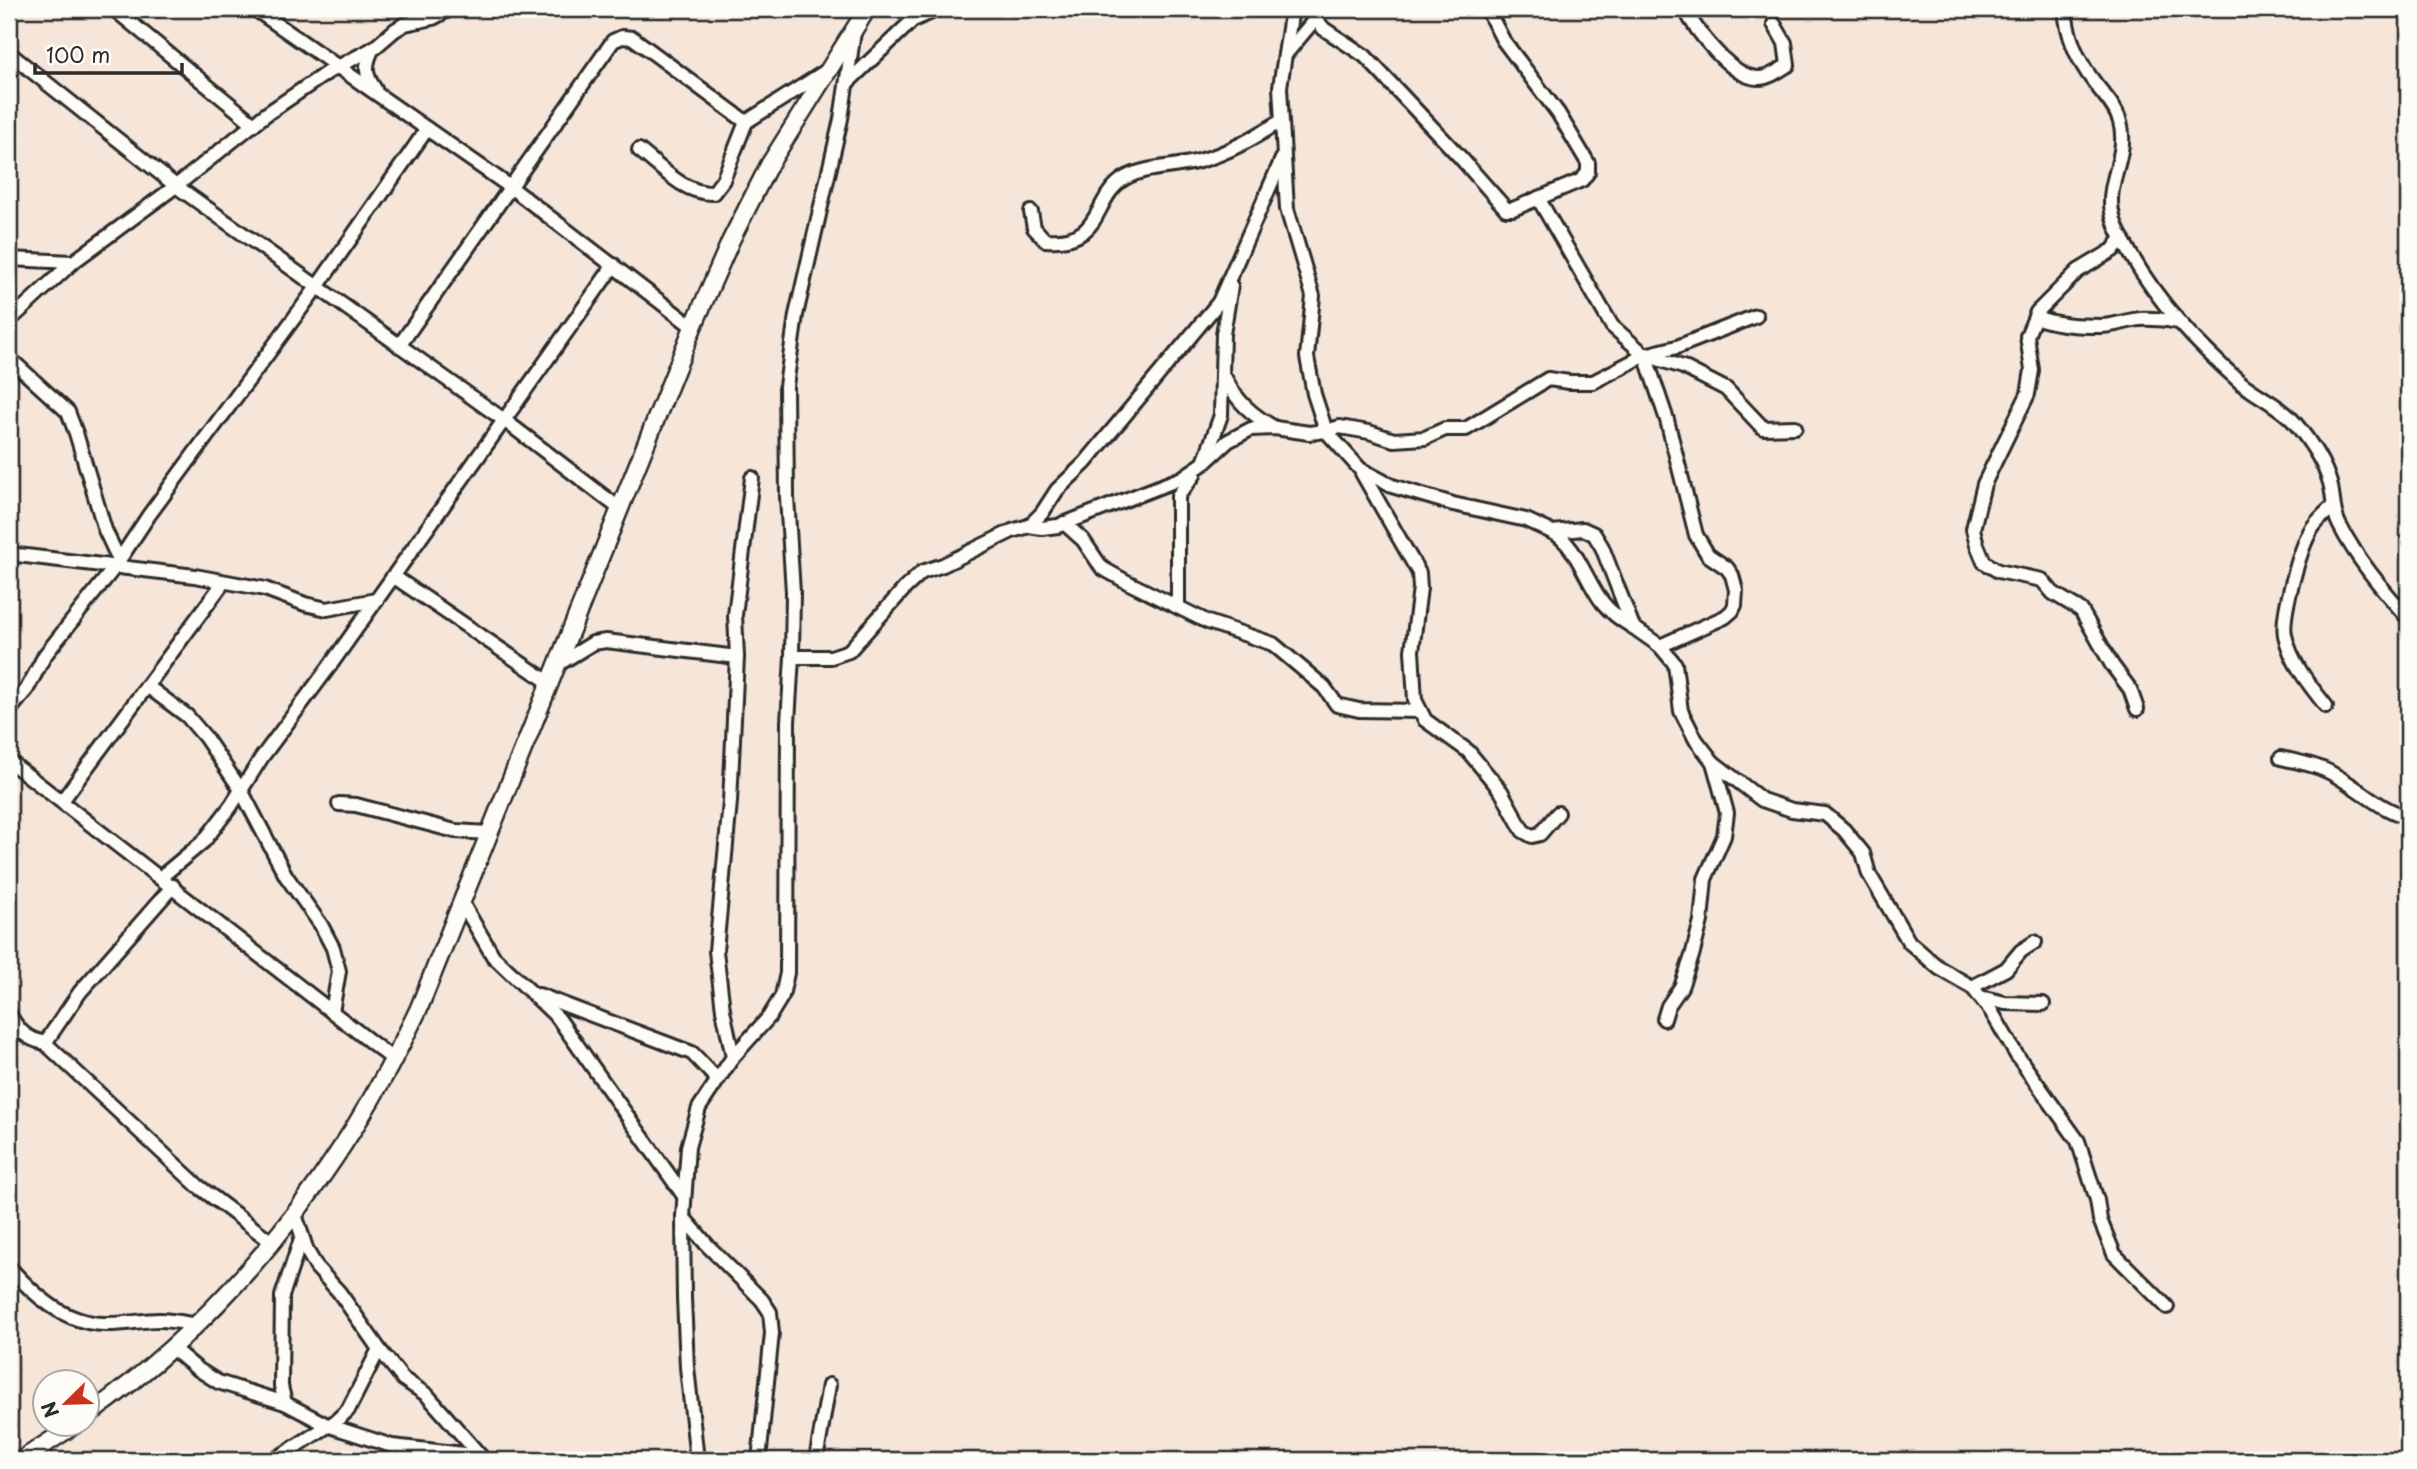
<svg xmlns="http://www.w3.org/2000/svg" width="2417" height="1469" viewBox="0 0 2417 1469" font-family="'Playpen Sans',sans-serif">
  <rect width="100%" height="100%" fill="#f6e6da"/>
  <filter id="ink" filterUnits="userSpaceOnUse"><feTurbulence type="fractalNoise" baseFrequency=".0143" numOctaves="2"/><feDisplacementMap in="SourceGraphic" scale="14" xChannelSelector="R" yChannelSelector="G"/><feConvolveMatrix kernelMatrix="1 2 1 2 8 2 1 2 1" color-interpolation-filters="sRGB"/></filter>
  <g filter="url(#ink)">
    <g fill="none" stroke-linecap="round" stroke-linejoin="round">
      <defs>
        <g id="minor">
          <polyline points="114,9 254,124"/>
          <polyline points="255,9 509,186 693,327"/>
          <polyline points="412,9 420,21"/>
          <polyline points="1307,9 1324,29 1365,56 1460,157 1506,209 1513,209 1582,180 1588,172 1588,163 1558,113 1503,40 1487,9"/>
          <path d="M1685 9C1695 30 1733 79 1759 78 1769 78 1780 70 1788 65L1785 43 1774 24"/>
          <path d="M2065 9C2067 35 2078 61 2094 82 2103 94 2116 107 2120 122 2130 157 2102 185 2114 220 2117 231 2124 242 2130 253 2159 304 2197 344 2240 382 2257 396 2281 406 2295 423 2309 440 2324 462 2330 483 2334 496 2332 511 2339 524 2356 558 2383 590 2408 618"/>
          <path d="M373 48C365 64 364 74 375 89"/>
          <polyline points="9,53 176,186 504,420 619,508"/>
          <polyline points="1285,55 1316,18"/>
          <polyline points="847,83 913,20 939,9"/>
          <path d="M639 150C661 167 684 194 713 193L723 180 746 122 826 71"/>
          <polyline points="1538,198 1612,326 1645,355 1667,420 1696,535 1708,555 1727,568 1732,575 1736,590 1735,605 1732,611 1725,617 1660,646 1633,627 1602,547 1594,534 1583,529 1552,532 1526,520 1453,504 1392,486 1360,469 1326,431 1340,427 1369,432 1394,440 1425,438 1445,429 1466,429 1548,379 1569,382 1593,382 1645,355 1677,347 1756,316"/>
          <path d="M1031 212 1034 228 1045 240C1105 245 1091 198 1125 178 1146 166 1175 168 1199 161 1229 153 1255 137 1281 121"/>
          <polyline points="2122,238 2113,250 2078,271 2037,312 2027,336 2032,370 2028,394 1984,484 1973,529 1977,545 1984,562 1998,571 2042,580 2053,593 2081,610 2112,665 2130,689 2137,709"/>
          <polyline points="9,259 73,262"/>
          <path d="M2035 317C2057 325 2078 326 2101 326 2114 326 2128 320 2140 319 2150 318 2168 320 2178 322"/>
          <polyline points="9,321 73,262 176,186 265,115 328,72 374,48 395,30 405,24 433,18 450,9"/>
          <polyline points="399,346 613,41 622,37 633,38 746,122"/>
          <polyline points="1645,355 1683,367 1726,389 1763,428 1795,427"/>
          <polyline points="9,358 68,412 76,433 105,530 119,560"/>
          <path d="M1225 378C1237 402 1252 415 1275 428"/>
          <polyline points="1205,460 1221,415 1223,334 1231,286"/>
          <polyline points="1362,473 1419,573 1420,588 1412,651 1415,700 1425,720 1468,751 1501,791 1523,831 1532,836 1540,834 1558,813"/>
          <polyline points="1064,523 1083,540 1102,568 1127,582 1208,622 1273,644 1324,687 1337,705 1359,710 1420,711"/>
          <polyline points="1029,526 1042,513 1057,490 1085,463 1219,302 1282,159"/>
          <path d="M1552 532C1576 543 1586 582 1603 603 1611 613 1621 620 1633 627"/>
          <polyline points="9,554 195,576 265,589 305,604 327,609 376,600"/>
          <polyline points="393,576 550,683"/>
          <polyline points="1178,607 1178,496 1194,475"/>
          <polyline points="1660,646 1675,664 1681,711 1696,740 1713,762 1762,800 1792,810 1825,814 1844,830 1863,853 1869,874 1909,942 1939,968 1972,987 1991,1011 2016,1054 2078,1141 2097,1200 2100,1220 2114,1254 2167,1307"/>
          <polyline points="792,657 831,657 849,651 905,588 922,572 943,565 1012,531 1029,526 1042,528 1058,526 1182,478 1204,463 1228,441 1251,429 1275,428 1309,433 1326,431 1314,394 1307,357 1313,296 1287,209 1280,87 1292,9"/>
          <polyline points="557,665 593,643 606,641 737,657"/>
          <polyline points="147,686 187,716 205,737 241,790 286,876 321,925 333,948 339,971 332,1012"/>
          <path d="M2326 706C2310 686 2290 661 2285 635 2281 615 2300 549 2311 530 2316 521 2326 513 2333 506"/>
          <polyline points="9,711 27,689 45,655 114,568 149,515 317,287 427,129"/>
          <path d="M2281 758C2299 762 2317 765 2333 774 2359 788 2380 810 2408 817"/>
          <polyline points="9,761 394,1060"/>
          <polyline points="62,801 223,583"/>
          <polyline points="339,804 356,805 455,831 489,833"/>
          <polyline points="161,877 204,841 231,806 262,757 329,667 614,265"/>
          <polyline points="461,901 493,956 558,1018 684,1196"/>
          <polyline points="1972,987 2006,969 2021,951 2035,942"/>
          <polyline points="539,995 692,1053 717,1079"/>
          <polyline points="1980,997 2005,1003 2043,1004"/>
          <path d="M9 1014C19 1031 26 1039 45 1043L198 1186 273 1243"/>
          <polyline points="1664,1019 1668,1006 1681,987 1692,956 1701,921 1705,879 1724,836 1727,813 1713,762"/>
          <polyline points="45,1043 80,992 173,886"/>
          <polyline points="733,1057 723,1010 716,951 730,802 737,657 735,615 752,478"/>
          <polyline points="295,1214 307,1251 317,1268 339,1292 379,1349 403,1379 427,1395 484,1460"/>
          <polyline points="683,1217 708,1246 762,1300 770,1312 772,1333 759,1460"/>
          <path d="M9 1267C34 1295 64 1323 104 1324 122 1325 141 1320 159 1320 172 1320 185 1323 197 1325"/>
          <polyline points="171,1347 196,1368 218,1382 285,1403 327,1425 392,1446 473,1455"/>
          <polyline points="285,1403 281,1386 282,1296 302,1236"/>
          <polyline points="274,1460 336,1421 348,1410 379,1349"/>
          <polyline points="697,1460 687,1367 684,1298 683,1217 688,1147 699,1108 733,1057 769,1017 782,996 787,973 788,722 792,657 793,592 787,497 786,386 796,315 841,119 854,32"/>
          <polyline points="816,1460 829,1385"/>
        </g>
        <g id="major">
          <path d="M88 1415C232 1313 344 1168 419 1008L693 327 731 240 769 165 867 9"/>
          <polyline points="21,1460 76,1424"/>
        </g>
      </defs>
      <use href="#minor" stroke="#2b2b2b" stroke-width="18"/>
      <use href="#major" stroke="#2b2b2b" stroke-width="21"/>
      <use href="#minor" stroke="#fdfcf7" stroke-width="12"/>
      <use href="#major" stroke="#fdfcf7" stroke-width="16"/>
    </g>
  </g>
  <rect width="2417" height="1469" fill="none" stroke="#fdfcf7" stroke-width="35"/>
  <rect x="18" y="18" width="2382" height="1434" fill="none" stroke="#2b2b2b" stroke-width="2.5" filter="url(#ink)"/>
  <g transform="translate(66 1403) rotate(247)"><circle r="33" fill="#fdfcf7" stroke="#a9a8a5" stroke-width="2"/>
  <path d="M0-5L12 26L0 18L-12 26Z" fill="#c8321e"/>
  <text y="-10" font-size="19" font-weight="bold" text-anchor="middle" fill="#2b2b2b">N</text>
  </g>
  <path d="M35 63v10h147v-10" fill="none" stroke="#2b2b2b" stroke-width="3.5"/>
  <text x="46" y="63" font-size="21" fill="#2b2b2b" stroke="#fdfcf7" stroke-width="5" paint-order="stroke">100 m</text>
</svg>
